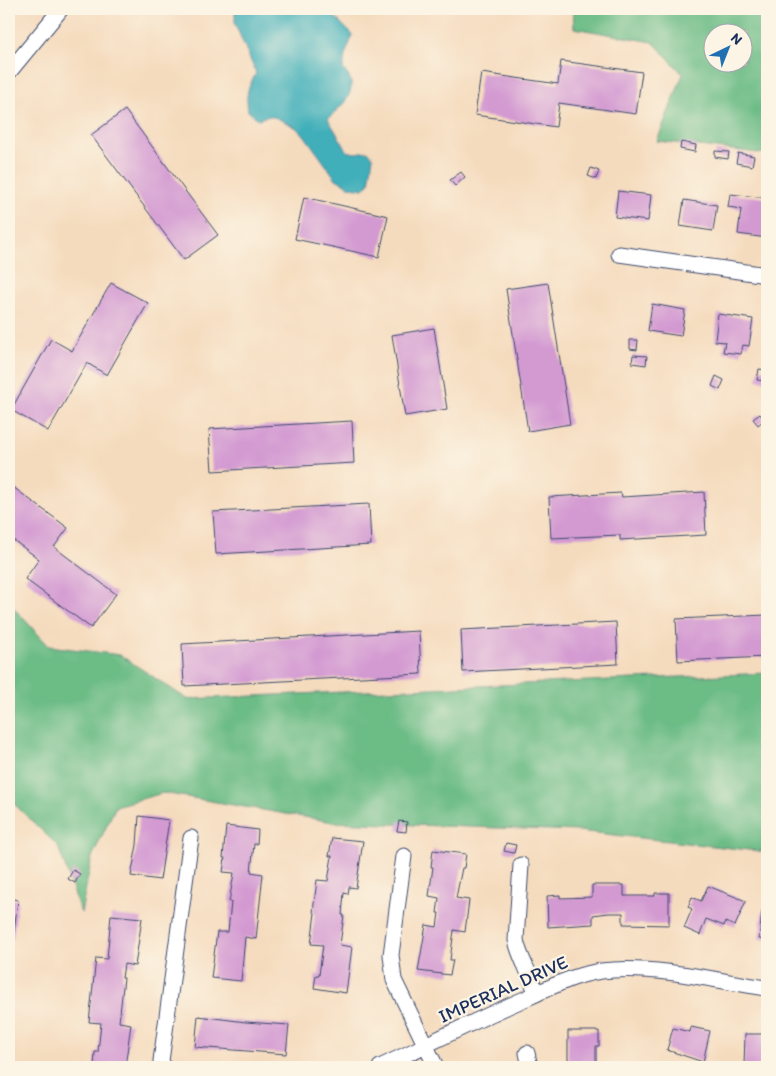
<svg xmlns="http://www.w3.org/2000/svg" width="776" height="1076" viewBox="0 0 776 1076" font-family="Itim,sans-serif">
  <rect width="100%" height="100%" fill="#fcf5e5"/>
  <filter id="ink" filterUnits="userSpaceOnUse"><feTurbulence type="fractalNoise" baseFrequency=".02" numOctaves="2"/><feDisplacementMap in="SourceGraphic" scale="10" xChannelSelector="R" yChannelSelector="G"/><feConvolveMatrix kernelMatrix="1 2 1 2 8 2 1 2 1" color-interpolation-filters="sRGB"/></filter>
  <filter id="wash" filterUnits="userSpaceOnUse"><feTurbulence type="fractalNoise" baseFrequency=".0096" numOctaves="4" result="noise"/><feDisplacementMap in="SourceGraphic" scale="20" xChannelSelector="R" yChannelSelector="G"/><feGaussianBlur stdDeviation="1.12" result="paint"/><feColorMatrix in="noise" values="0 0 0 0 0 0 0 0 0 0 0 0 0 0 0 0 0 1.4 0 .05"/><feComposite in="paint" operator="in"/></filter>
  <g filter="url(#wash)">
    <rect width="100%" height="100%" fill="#f5dbbe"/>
    <g fill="#6cbc86" stroke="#447672" fill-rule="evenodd">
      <path d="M573 9H767V154L657 141 683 74 653 42 574 28ZM714 32H744V62H714Z"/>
      <polygon points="9,603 49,646 120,655 187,699 767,673 767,852 578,831 333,822 163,793 116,806 92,857 81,913 58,846 9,799"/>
    </g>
    <path fill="#3fafb9" stroke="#2d6f8c" d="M235 9H327L353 35 345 55 343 69C346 73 351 78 351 83 353 98 337 110 328 119L342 142 347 151 355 153 368 151 373 157 369 184 363 189 351 187 336 179 304 135 295 127 277 118 269 116 258 119 248 111C245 93 248 88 256 73L235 24Z"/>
    <g id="blocks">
      <g fill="#d39ad2">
        <polygon points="561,61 642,72 636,114 559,103 556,127 475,115 481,73 558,84"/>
        <polygon points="125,110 218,235 184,260 91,135"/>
        <polygon points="681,142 696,145 695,152 680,149"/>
        <polygon points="715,151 729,152 728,159 715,157"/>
        <polygon points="738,153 754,156 752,166 736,163"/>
        <polygon points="591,168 599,171 596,179 588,176"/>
        <polygon points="461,172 465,177 455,186 450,180"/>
        <polygon points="618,191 651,195 648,221 615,217"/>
        <polygon points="730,194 767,198 767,238 738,234 741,209 728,207"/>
        <polygon points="304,197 388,216 379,257 295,239"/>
        <polygon points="684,200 717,205 713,231 680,226"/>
        <polygon points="111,283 148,303 107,375 87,363 48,431 11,410 51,339 72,351"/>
        <polygon points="548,283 570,424 528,431 506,289"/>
        <polygon points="652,304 685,310 681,336 648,331"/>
        <polygon points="718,314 753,319 749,346 743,345 741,354 723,352 725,342 715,341"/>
        <polygon points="434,328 447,409 405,416 392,335"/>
        <polygon points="630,340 638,340 637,350 630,349"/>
        <polygon points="633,355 647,356 646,365 632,363"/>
        <polygon points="759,369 767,370 767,381 757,380"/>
        <polygon points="716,376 724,380 720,390 712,386"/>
        <polygon points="760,414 764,420 758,425 753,419"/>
        <polygon points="352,421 354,463 212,471 209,429"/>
        <polygon points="9,484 68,528 54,547 116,594 91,628 25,579 39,559 9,537"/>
        <polygon points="704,492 706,535 620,540 620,535 551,538 549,497 621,493 622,497"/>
        <polygon points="369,504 371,545 216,554 213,512"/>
        <polygon points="767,615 767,657 678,661 676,619"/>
        <polygon points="616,622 618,664 463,672 461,630"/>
        <polygon points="419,631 421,674 184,686 182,644"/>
        <polygon points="139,816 169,820 160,880 131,876 137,845"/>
        <polygon points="399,821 407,822 406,832 397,831"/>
        <polygon points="226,826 258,830 257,844 254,844 251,872 263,874 256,939 245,937 241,981 211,978 217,932 228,932 231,902 229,902 234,873 223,872 225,858 223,858"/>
        <polygon points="332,838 363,841 356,888 349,887 348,894 344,893 342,915 344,915 340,945 352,947 346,993 314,988 316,975 319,975 323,945 311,944 315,913 313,912 317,880 328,881 332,856 329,856"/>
        <polygon points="506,843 516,845 514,853 504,851"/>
        <polygon points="433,850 466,854 464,868 462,868 456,898 469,900 465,932 454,930 450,960 453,960 450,975 418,971 426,925 437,927 439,913 437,913 439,898 429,896 433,867 431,867"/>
        <polygon points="73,870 80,874 75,883 68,879"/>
        <polygon points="592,885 624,885 624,896 655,896 655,893 669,893 669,925 623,924 623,913 609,913 593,915 593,924 548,927 547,896 560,895 560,898 592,897"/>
        <polygon points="708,886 746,901 735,926 725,922 724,926 706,919 700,935 684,928 692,909 688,907 692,897 701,901"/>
        <polygon points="9,898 18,900 13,939 9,938"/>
        <polygon points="762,911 767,912 767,940 759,939"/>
        <polygon points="111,915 142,918 135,966 124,964 122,978 124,978 119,1022 131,1024 125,1067 94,1066 95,1052 98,1052 101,1023 89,1022 96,958 107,959"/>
        <polygon points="198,1016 246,1022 289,1025 286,1054 195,1047"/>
        <polygon points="691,1027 710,1031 703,1062 667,1050 673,1028 690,1032"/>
        <polygon points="568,1031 599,1031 599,1046 596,1046 596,1067 568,1067"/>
        <polygon points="745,1034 764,1034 764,1042 767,1043 767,1067 744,1067"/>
      </g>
    </g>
  </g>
  <g filter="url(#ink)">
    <use href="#blocks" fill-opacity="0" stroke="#3c496c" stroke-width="1"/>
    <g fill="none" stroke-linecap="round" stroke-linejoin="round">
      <defs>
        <g id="street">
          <polyline points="9,72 61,9"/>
          <polyline points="619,254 767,275"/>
          <polyline points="404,856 391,955 394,980 436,1067"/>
          <path d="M521 865 516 940C520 960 532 975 536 994"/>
          <polyline points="527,1053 530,1067"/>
          <polyline points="164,1067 161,1061 191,838"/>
          <path d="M380 1067C429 1044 477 1019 527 998 555 985 582 971 613 970 663 967 717 981 767 988"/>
        </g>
      </defs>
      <use href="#street" stroke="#3c496c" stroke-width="17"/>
      <use href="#street" stroke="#fff" stroke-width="15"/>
    </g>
  </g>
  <g text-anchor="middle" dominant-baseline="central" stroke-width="4.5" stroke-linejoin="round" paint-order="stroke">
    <g font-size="19" fill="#1b2f5e" stroke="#fcf5e5">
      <text transform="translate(503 989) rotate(-24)">IMPERIAL DRIVE</text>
    </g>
  </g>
  <rect width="776" height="1076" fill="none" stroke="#fcf5e5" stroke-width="30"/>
  <g transform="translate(728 48) rotate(43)"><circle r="24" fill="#fcf5e5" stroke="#a2a6af"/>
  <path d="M0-4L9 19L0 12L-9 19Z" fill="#1f6fb2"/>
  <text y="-8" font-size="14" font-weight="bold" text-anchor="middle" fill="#1b2f5e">N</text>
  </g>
</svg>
